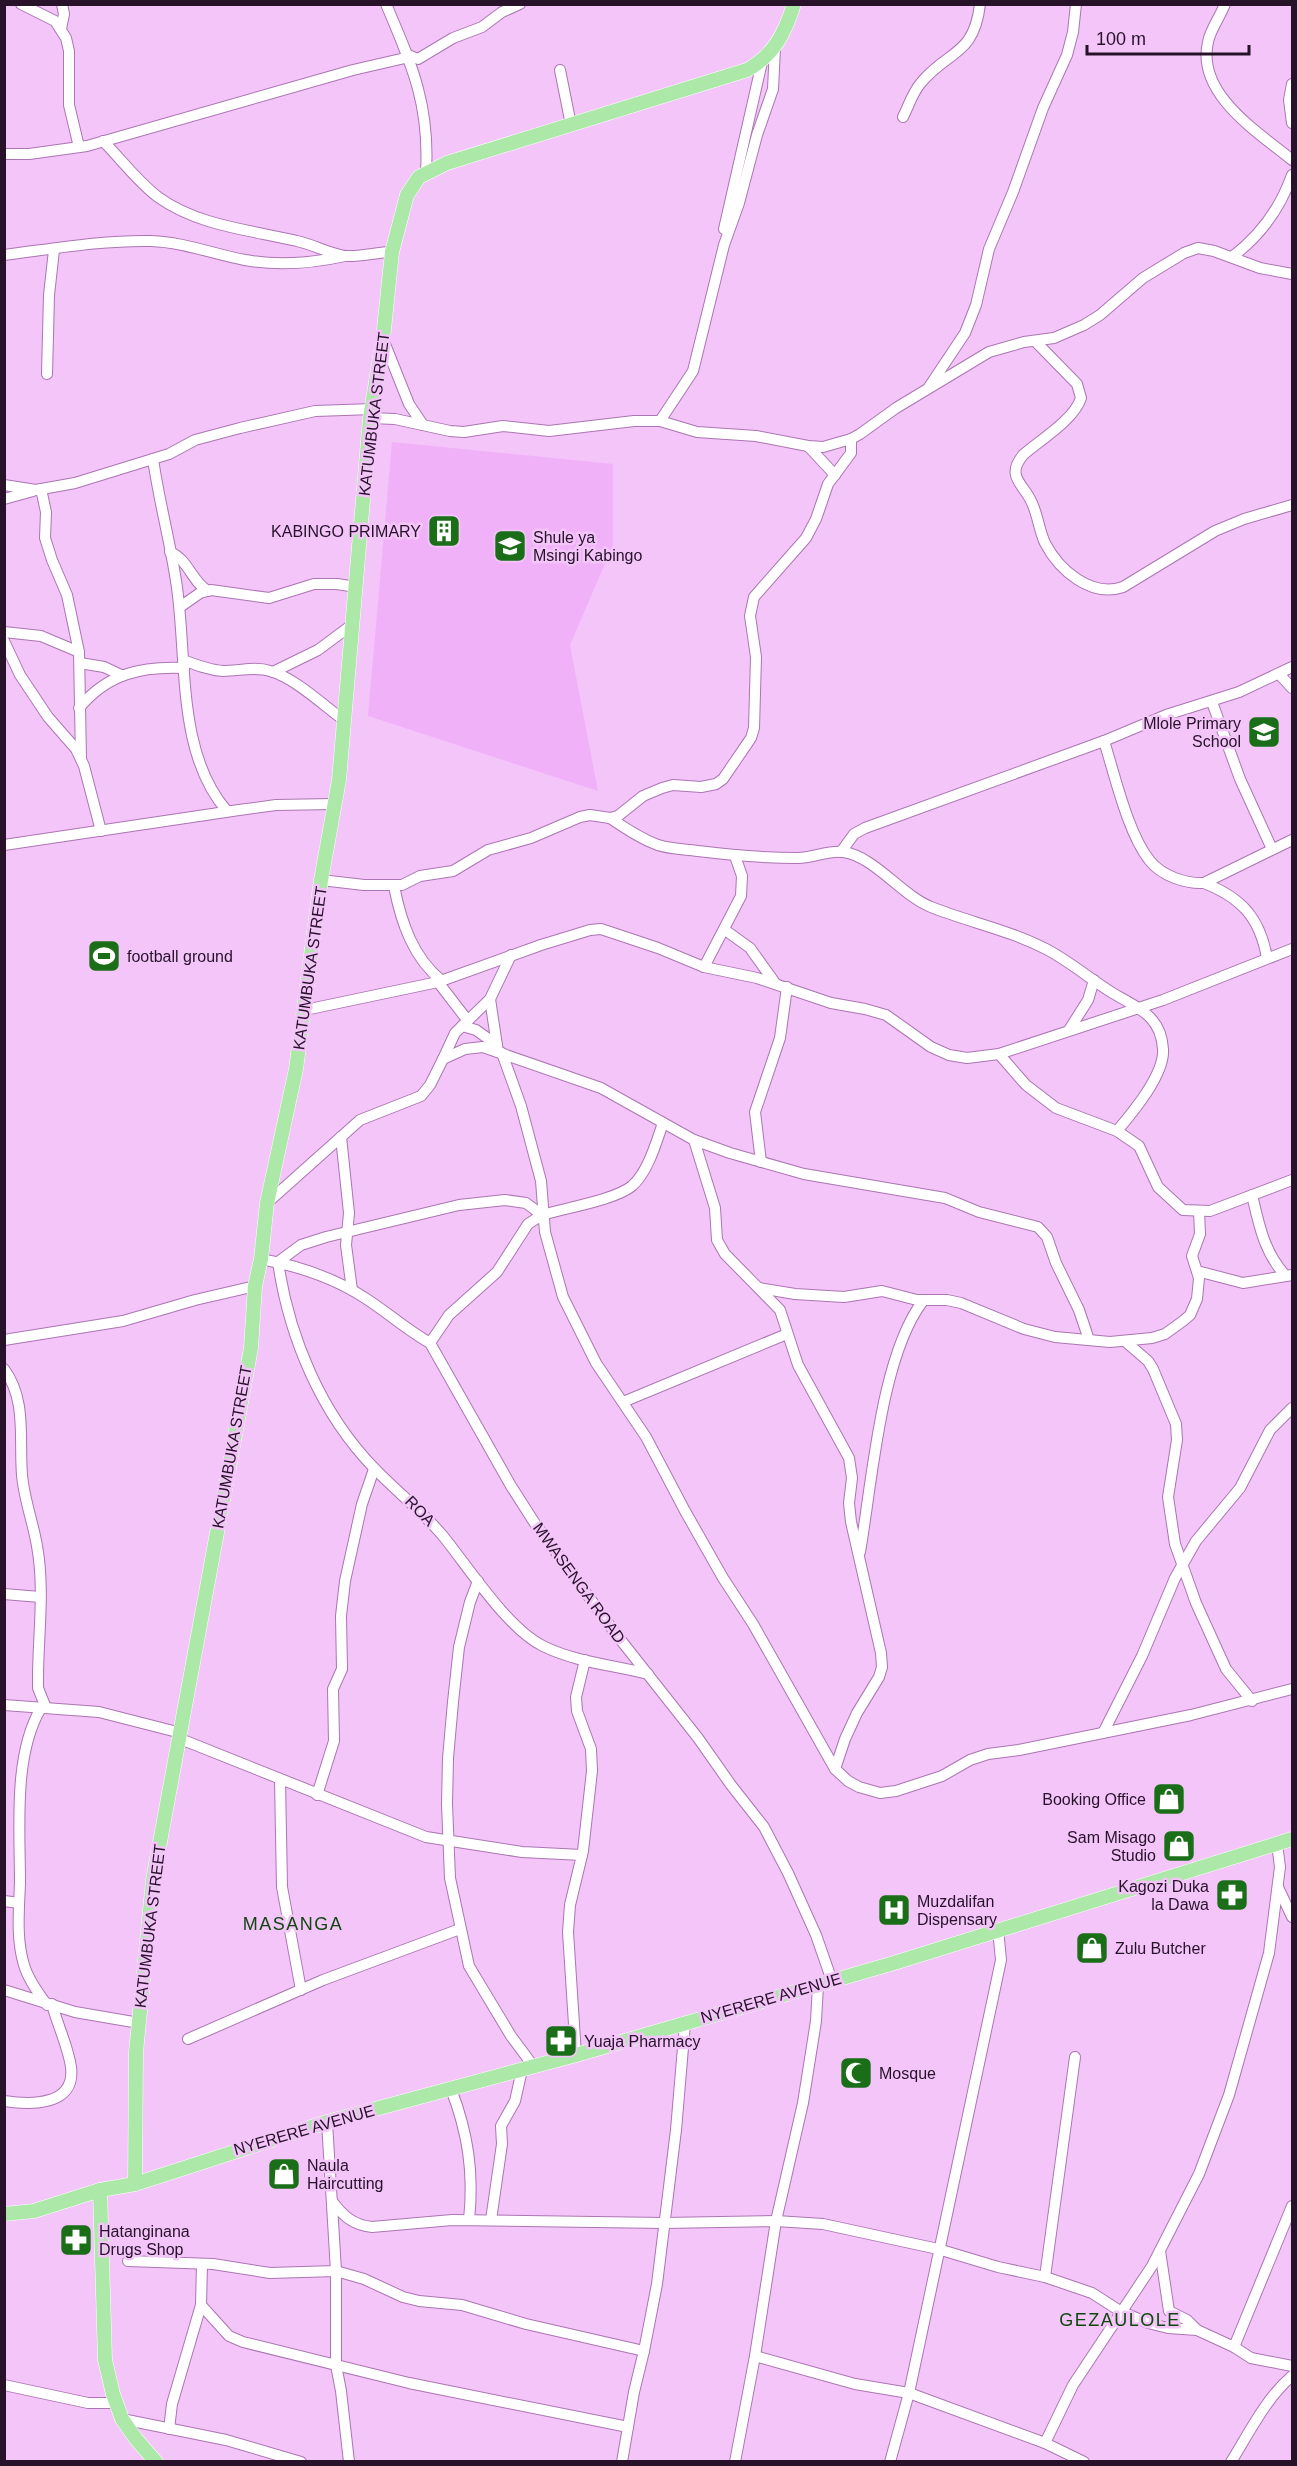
<svg xmlns="http://www.w3.org/2000/svg" width="1297" height="2466" viewBox="0 0 1297 2466" font-family="Helvetica,sans-serif">
  <rect width="100%" height="100%" fill="#f3c5f9"/>
  <g fill="#f1b1f9">
    <polygon points="392,442 613,464 613,545 570,645 598,791 368,716"/>
    <polygon points="1267,718 1276,740 1261,746 1252,724"/>
  </g>
  <g fill="none" stroke-linecap="round" stroke-linejoin="round">
    <defs>
      <g id="minor">
        <polyline points="21,4 55,21 66,38 69,51 69,105 79,147"/>
        <path d="M386 4C411 63 430 104 426 172"/>
        <path d="M1225 4C1220 17 1210 30 1208 42 1196 94 1258 132 1292 160"/>
        <polyline points="61,29 64,14 62,4"/>
        <polyline points="560,70 571,125"/>
        <polyline points="1292,84 1289,100 1292,123"/>
        <path d="M903 117C909 105 912 94 920 84 947 50 974 57 980 4"/>
        <path d="M103 141C121 159 137 181 158 197 198 226 251 230 297 241 311 244 334 255 346 256 360 257 377 252 392 252"/>
        <polyline points="4,154 29,154 87,146 353,70 405,58 406,54 418,59 453,38 482,27 502,12 520,4"/>
        <polyline points="724,229 762,62"/>
        <path d="M4 255C52 249 102 240 151 241 183 242 213 254 245 260 278 266 313 263 345 256"/>
        <path d="M1232 257C1261 235 1280 209 1292 175"/>
        <polyline points="383,339 409,404 423,425"/>
        <path d="M1035 341 1077 384 1081 398C1074 420 1040 440 1023 455 1005 477 1024 484 1032 503 1038 516 1039 530 1045 543 1059 570 1091 598 1123 587L1215 531 1244 519 1292 505"/>
        <polyline points="47,374 49,295 54,250"/>
        <polyline points="929,387 965,333 976,305 989,249 1013,192 1043,108 1067,55 1073,32 1076,4"/>
        <polyline points="370,418 395,419 450,431 464,432 503,426 549,431 634,421 660,421 697,432 756,436 808,446 823,447 851,439 860,434 896,408 989,352 1024,342 1054,338 1084,325 1100,315 1143,278 1184,253 1198,248 1214,251 1260,268 1292,274"/>
        <polyline points="660,421 693,371 724,245 739,203 757,135 773,89 775,48"/>
        <polyline points="808,446 835,475"/>
        <path d="M153 459C159 501 170 541 176 581 188 654 175 752 227 811"/>
        <polyline points="4,485 36,490 75,483 169,454 195,440 240,428 315,411 373,409"/>
        <polyline points="41,489 46,512 45,538 52,560 67,595 79,652 81,759"/>
        <polyline points="4,499 33,491"/>
        <path d="M170 552C189 560 191 581 208 591"/>
        <polyline points="180,607 200,593 211,590 269,598 314,584 337,584 356,587"/>
        <polyline points="4,632 41,636 79,652"/>
        <polyline points="4,641 20,675 48,717 76,749 84,766 101,831"/>
        <path d="M183 660C196 665 209 670 223 671 239 671 255 666 270 671 295 678 323 705 345 721"/>
        <polyline points="80,663 104,667 121,675"/>
        <polyline points="273,672 318,650 353,624"/>
        <polyline points="1280,675 1292,688"/>
        <polyline points="1212,702 1240,779 1272,849"/>
        <path d="M79 708C107 674 141 666 184 668"/>
        <path d="M1104 741C1115 776 1128 834 1150 861 1162 876 1186 884 1204 883L1292 840"/>
        <path d="M610 818C625 828 641 839 658 845 670 849 685 849 698 851 731 855 764 858 798 858 812 858 829 850 843 852 874 856 901 895 931 907 969 922 1009 930 1046 949 1069 961 1089 978 1111 992 1135 1007 1161 1014 1163 1049 1165 1074 1133 1112 1117 1131"/>
        <polyline points="4,845 239,810 276,805 334,804"/>
        <polyline points="841,852 854,834 865,828 1104,741 1166,715 1239,692 1292,667"/>
        <polyline points="321,880 364,885 402,885 420,876 453,871 488,850 531,838 580,817 590,815 610,818 618,816 643,796 662,788 673,785 701,787 716,784 723,779 751,738 754,728 756,657 750,616 754,597 806,538 816,519 828,484 851,453 851,439"/>
        <path d="M1204 883C1242 898 1260 918 1267 958"/>
        <path d="M394 886C401 922 413 958 442 981"/>
        <polyline points="725,930 750,948 775,983"/>
        <polyline points="704,967 741,896 742,876 735,856"/>
        <polyline points="438,982 468,1021"/>
        <polyline points="490,999 498,1052"/>
        <polyline points="305,1010 438,982 541,945 590,930 601,929 658,948 704,967 757,978 831,1003 865,1009 886,1015 931,1047 949,1055 967,1058 999,1054 1163,1000 1292,949"/>
        <polyline points="462,1026 476,1030 497,1045"/>
        <polyline points="1069,1030 1088,1000 1094,980"/>
        <polyline points="502,1053 521,1106 541,1181 545,1232 563,1297 596,1363 646,1437 685,1511 723,1578 753,1624 835,1769 848,1781 859,1787 880,1793 896,1791 942,1776 970,1760 988,1754 1019,1750 1191,1715 1292,1689"/>
        <polyline points="999,1054 1026,1085 1056,1108 1117,1131 1139,1146 1158,1187 1183,1210 1210,1211 1292,1180"/>
        <polyline points="443,1059 455,1033 490,999 511,955"/>
        <polyline points="341,1137 349,1213 346,1245 352,1290"/>
        <polyline points="694,1140 715,1208 717,1240 725,1254 780,1310 798,1365 849,1458 852,1478 849,1503 851,1522 881,1653 882,1667 879,1677 857,1713 845,1739 835,1769"/>
        <polyline points="761,1162 755,1112 780,1038 787,987"/>
        <path d="M1252 1195C1259 1225 1264 1252 1285 1275"/>
        <polyline points="267,1203 360,1120 421,1096 430,1085 443,1059 465,1049 483,1047 601,1088 694,1140 730,1153 804,1174 945,1198 979,1212 1038,1227 1047,1237 1056,1263 1079,1310 1089,1340"/>
        <path d="M542 1215 526 1203 505 1200 459 1205 326 1237 301 1245 278 1262C289 1337 321 1414 375 1469 397 1492 422 1511 443 1536 469 1568 507 1628 543 1646 575 1662 613 1665 648 1674"/>
        <path d="M261 1259C298 1266 333 1277 365 1298 387 1312 407 1330 430 1343L511 1486 534 1522 616 1634 698 1738 731 1785 764 1827 788 1873 816 1935 832 1981"/>
        <polyline points="1197,1271 1243,1283 1292,1275"/>
        <polyline points="759,1288 795,1294 844,1297 882,1291 917,1300 947,1300 961,1303 1024,1329 1055,1337 1110,1342 1152,1338 1165,1334 1183,1321 1190,1315 1197,1299 1199,1278 1192,1256 1200,1234 1199,1211"/>
        <polyline points="4,1340 123,1321 195,1300 255,1286"/>
        <polyline points="1126,1342 1148,1361 1153,1369 1176,1424 1177,1440 1168,1497 1175,1544 1196,1603 1226,1669 1252,1701"/>
        <path d="M430 1343 449 1315 497 1272 528 1224 542 1215C565 1208 615 1200 632 1186 648 1172 656 1143 663 1123"/>
        <path d="M4 1369C27 1400 19 1439 22 1475 24 1499 33 1522 37 1546 45 1590 38 1635 38 1679V1688L46 1708"/>
        <polyline points="623,1402 787,1334"/>
        <path d="M860 1552C872 1483 881 1355 923 1301"/>
        <polyline points="478,1581 470,1602 459,1647 453,1702 448,1758 447,1804 450,1878 469,1966 511,2036 534,2067"/>
        <polyline points="4,1594 40,1597"/>
        <polyline points="4,1705 99,1712 181,1733"/>
        <path d="M41 1708C13 1755 20 1829 20 1883 19 1910 16 1939 24 1965 28 1979 38 1993 47 2005"/>
        <polyline points="1104,1731 1142,1656 1175,1578 1196,1541 1240,1488 1270,1430 1292,1408"/>
        <polyline points="178,1738 426,1837 522,1852 582,1855"/>
        <polyline points="280,1780 282,1887 301,1990"/>
        <polyline points="317,1795 334,1741 333,1689 342,1669 341,1616 345,1581 362,1504 374,1469"/>
        <polyline points="1278,1887 1292,1917"/>
        <polyline points="4,1901 19,1903"/>
        <polyline points="4,1990 75,2012 139,2023"/>
        <polyline points="188,2039 323,1980 460,1929"/>
        <polyline points="576,2055 568,1932 570,1905 583,1851 592,1771 591,1749 577,1711 576,1697 585,1660"/>
        <path d="M451 2089C468 2133 474 2173 469 2220"/>
        <path d="M4 2101C31 2105 76 2106 71 2067 68 2046 57 2024 52 2004"/>
        <polyline points="327,2122 336,2271 336,2365 341,2391 349,2462"/>
        <path d="M332 2201C343 2216 353 2225 372 2227L452 2220 664 2223 776 2221 823 2224 938 2249 998 2267 1045 2277 1092 2293 1120 2311 1148 2323 1168 2328 1197 2330 1234 2347 1251 2358 1292 2366"/>
        <polyline points="491,2220 502,2144 501,2126 515,2101 522,2070"/>
        <polyline points="1160,2251 1169,2311 1187,2320 1197,2330"/>
        <polyline points="128,2261 213,2264 270,2273 336,2271 364,2279 403,2297 419,2301 462,2305 526,2324 644,2351"/>
        <polyline points="1045,2277 1075,2057"/>
        <polyline points="201,2305 229,2336 243,2342 409,2383 628,2427"/>
        <polyline points="1234,2347 1292,2206"/>
        <polyline points="755,2356 855,2384 909,2393 1045,2443 1084,2462"/>
        <polyline points="4,2385 88,2403 116,2403"/>
        <polyline points="122,2419 226,2440 301,2462"/>
        <polyline points="169,2429 172,2404 201,2305 202,2264"/>
        <polyline points="1045,2443 1073,2385 1152,2266 1199,2174 1229,2095 1269,1953 1280,1867 1277,1844"/>
        <polyline points="622,2462 634,2392 644,2351 657,2284 676,2130 685,2024"/>
        <polyline points="735,2462 755,2356 776,2221 803,2103 816,2021 818,1985"/>
        <polyline points="890,2462 909,2393 1001,1960 998,1929"/>
        <path d="M1231 2462C1249 2433 1266 2398 1292 2376"/>
      </g>
      <g id="major">
        <path d="M135 2184 136 2052 153 1880 251 1348 255 1286 261 1259 267 1203 296 1069 321 880 339 780 370 418 383 339 392 252 407 195 419 177 447 163 747 70C774 55 785 33 794 4"/>
        <polyline points="100,2190 105,2360 113,2394 122,2419 136,2439 156,2462"/>
        <polyline points="4,2214 34,2211 100,2190 135,2184 327,2122 576,2055 894,1963 1292,1839"/>
      </g>
    </defs>
    <use href="#minor" stroke="#ac75b3" stroke-width="12"/>
    <use href="#major" stroke="#fff" stroke-width="15"/>
    <use href="#minor" stroke="#fff" stroke-width="10"/>
    <use href="#major" stroke="#ace8a8" stroke-width="14"/>
  </g>
  <defs>
    <symbol id="building-square" viewBox="-11 -11 22 22"><rect x="-9" y="-9" width="18" height="18" rx="4" fill="#196e17" stroke="#f3c5f9"/><path d="M-4-6H4V6H1V3H-1V6H-4ZM-2.5-4.3h1.7v1.8h-1.7ZM.8-4.3h1.7v1.8H.8ZM-2.5-1h1.7V.8h-1.7ZM.8-1h1.7V.8H.8Z" fill="#fff"/></symbol>
    <symbol id="school-square" viewBox="-11 -11 22 22"><rect x="-9" y="-9" width="18" height="18" rx="4" fill="#196e17" stroke="#f3c5f9"/><path d="M0-5L7-2L0 1L-7-2ZM-4 1L0 2.5L4 1V4Q0 6-4 4Z" fill="#fff"/></symbol>
    <symbol id="stadium-square" viewBox="-11 -11 22 22"><rect x="-9" y="-9" width="18" height="18" rx="4" fill="#196e17" stroke="#f3c5f9"/><path d="M0-5a6.5 5 0 1 0 0 10a6.5 5 0 1 0 0-10ZM-3.5-1.8h7v3.6h-7Z" fill="#fff"/></symbol>
    <symbol id="shop-square" viewBox="-11 -11 22 22"><rect x="-9" y="-9" width="18" height="18" rx="4" fill="#196e17" stroke="#f3c5f9"/><path d="M-5-2.5h2.3a2.7 3.5 0 0 1 5.4 0H5L5.5 6h-11ZM-1.5-2.5h3a1.5 2.3 0 0 0-3 0Z" fill="#fff"/></symbol>
    <symbol id="pharmacy-square" viewBox="-11 -11 22 22"><rect x="-9" y="-9" width="18" height="18" rx="4" fill="#196e17" stroke="#f3c5f9"/><path d="M-2-6h4v4h4v4h-4v4h-4v-4h-4v-4h4Z" fill="#fff"/></symbol>
    <symbol id="hospital-square" viewBox="-11 -11 22 22"><rect x="-9" y="-9" width="18" height="18" rx="4" fill="#196e17" stroke="#f3c5f9"/><path d="M-5-5h3v3.5h4V-5h3V5h-3V1.5h-4V5h-3Z" fill="#fff"/></symbol>
    <symbol id="mosque-square" viewBox="-11 -11 22 22"><rect x="-9" y="-9" width="18" height="18" rx="4" fill="#196e17" stroke="#f3c5f9"/><path d="M3.5-4.9A6 6 0 1 0 3.5 4.9A5 5 0 1 1 3.5-4.9Z" fill="#fff"/></symbol>
  </defs>
  <g fill-rule="evenodd">
    <use href="#building-square" x="425" y="512" width="38" height="38"/>
    <use href="#school-square" x="491" y="527" width="38" height="38"/>
    <use href="#school-square" x="1245" y="713" width="38" height="38"/>
    <use href="#stadium-square" x="85" y="937" width="38" height="38"/>
    <use href="#shop-square" x="1150" y="1780" width="38" height="38"/>
    <use href="#shop-square" x="1160" y="1827" width="38" height="38"/>
    <use href="#pharmacy-square" x="1213" y="1876" width="38" height="38"/>
    <use href="#hospital-square" x="875" y="1891" width="38" height="38"/>
    <use href="#shop-square" x="1073" y="1929" width="38" height="38"/>
    <use href="#pharmacy-square" x="542" y="2022" width="38" height="38"/>
    <use href="#mosque-square" x="837" y="2054" width="38" height="38"/>
    <use href="#shop-square" x="265" y="2155" width="38" height="38"/>
    <use href="#pharmacy-square" x="57" y="2221" width="38" height="38"/>
  </g>
  <g text-anchor="middle" dominant-baseline="central" stroke-width="5" stroke-linejoin="round" paint-order="stroke">
    <g font-size="16" fill="#27122a" stroke="#f3c5f9">
      <text transform="translate(374 414) rotate(-83)">KATUMBUKA STREET</text>
      <text transform="translate(310 968) rotate(-82)">KATUMBUKA STREET</text>
      <text transform="translate(232 1447) rotate(-80)">KATUMBUKA STREET</text>
      <text transform="translate(420 1511) rotate(46)">ROA</text>
      <text transform="translate(579 1583) rotate(54)">MWASENGA ROAD</text>
      <text transform="translate(150 1926) rotate(-83)">KATUMBUKA STREET</text>
      <text transform="translate(771 1998) rotate(-16)">NYERERE AVENUE</text>
      <text transform="translate(304 2130) rotate(-16)">NYERERE AVENUE</text>
    </g>
    <g font-size="16" fill="#27122a" stroke="#f3c5f9" text-anchor="start">
      <text x="421" y="531" text-anchor="end">KABINGO PRIMARY</text>
      <text x="533" y="537">Shule ya<tspan x="533" dy="18">Msingi Kabingo</tspan></text>
      <text x="1241" y="723" text-anchor="end">Mlole Primary<tspan x="1241" dy="18">School</tspan></text>
      <text x="127" y="956">football ground</text>
      <text x="1146" y="1799" text-anchor="end">Booking Office</text>
      <text x="1156" y="1837" text-anchor="end">Sam Misago<tspan x="1156" dy="18">Studio</tspan></text>
      <text x="1209" y="1886" text-anchor="end">Kagozi Duka<tspan x="1209" dy="18">la Dawa</tspan></text>
      <text x="917" y="1901">Muzdalifan<tspan x="917" dy="18">Dispensary</tspan></text>
      <text x="1115" y="1948">Zulu Butcher</text>
      <text x="584" y="2041">Yuaja Pharmacy</text>
      <text x="879" y="2073">Mosque</text>
      <text x="307" y="2165">Naula<tspan x="307" dy="18">Haircutting</tspan></text>
      <text x="99" y="2231">Hatanginana<tspan x="99" dy="18">Drugs Shop</tspan></text>
    </g>
    <g font-size="18" letter-spacing="1.5" fill="#11460f" stroke="#f3c5f9">
      <text x="293" y="1924">MASANGA</text>
      <text x="1120" y="2320">GEZAULOLE</text>
    </g>
  </g>
  <rect width="1297" height="2466" fill="none" stroke="#27122a" stroke-width="12"/>
  <path d="M1087 45v9h162v-9" fill="none" stroke="#27122a" stroke-width="3"/>
  <text x="1096" y="45" font-size="18" fill="#27122a" stroke="#f3c5f9" stroke-width="4.5" paint-order="stroke">100 m</text>
</svg>
